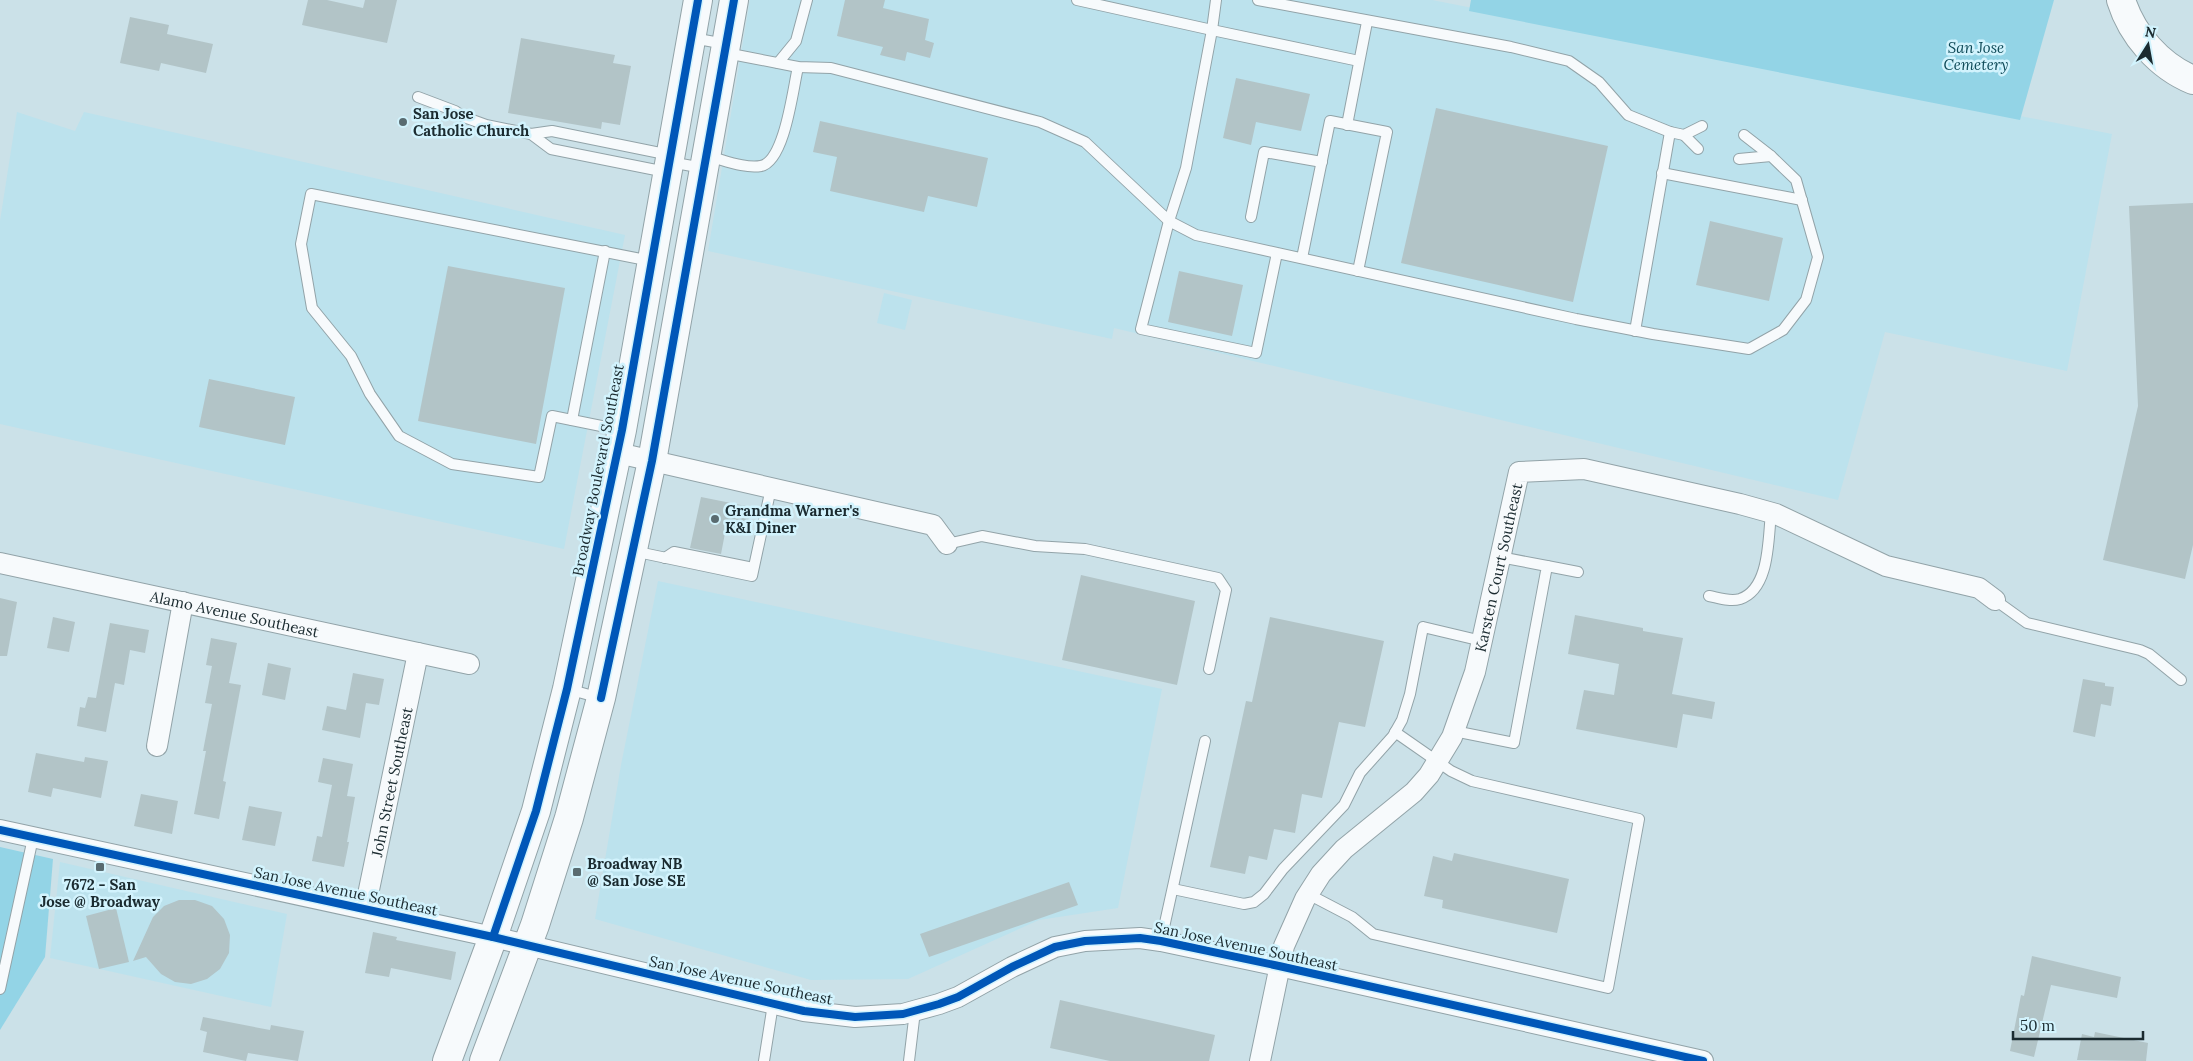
<svg xmlns="http://www.w3.org/2000/svg" width="2193" height="1061" viewBox="0 0 2193 1061" font-family="Lora,serif">
  <rect width="100%" height="100%" fill="#cbe1e8"/>
  <g fill="#bce2ed">
    <polygon points="750,0 1432,0 2112,134 2067,371 1885,332 1838,500 1114,328 1112,339 708,251"/>
    <polygon points="17,112 75,131 84,112 625,235 564,549 0,424 0,221"/>
    <polygon points="884,293 912,300 905,330 877,323"/>
    <polygon points="658,581 1162,689 1118,908 1039,920 908,979 811,980 595,919 621,765"/>
    <polygon points="60,862 287,914 271,1007 50,958"/>
  </g>
  <g fill="#93d4e6">
    <polygon points="1471,0 2054,0 2020,120 1469,11"/>
    <polygon points="0,847 53,859 45,957 0,1030"/>
  </g>
  <g fill="#b2c4c7">
    <polygon points="308,0 327,0 363,8 365,0 397,0 387,43 302,25"/>
    <polygon points="845,0 885,0 883,8 929,19 925,40 934,43 930,58 907,52 905,61 880,55 883,47 837,36"/>
    <polygon points="130,17 169,25 167,34 213,44 206,73 161,63 159,71 120,63"/>
    <polygon points="521,38 615,55 613,63 631,66 620,125 602,122 601,129 508,113"/>
    <polygon points="1236,78 1310,94 1301,131 1256,122 1251,145 1223,138"/>
    <polygon points="1436,108 1608,146 1573,302 1401,263"/>
    <polygon points="820,121 988,158 977,207 928,196 924,212 830,191 837,157 813,152"/>
    <polygon points="2193,203 2193,545 2185,579 2103,560 2138,406 2129,206"/>
    <polygon points="1710,221 1783,238 1769,301 1696,285"/>
    <polygon points="448,266 565,288 536,444 418,421"/>
    <polygon points="1179,271 1243,285 1232,336 1168,322"/>
    <polygon points="209,379 295,397 285,445 199,427"/>
    <polygon points="701,497 751,507 746,532 726,528 721,554 690,548"/>
    <polygon points="1081,575 1195,601 1177,685 1062,660"/>
    <polygon points="0,598 17,602 7,656 0,656"/>
    <polygon points="1575,615 1643,628 1643,631 1683,638 1672,694 1715,702 1712,719 1683,714 1677,748 1576,729 1584,690 1614,695 1619,664 1568,654"/>
    <polygon points="53,617 75,622 69,652 47,648"/>
    <polygon points="1270,617 1384,641 1365,727 1339,722 1322,798 1302,794 1295,833 1274,829 1267,860 1249,856 1245,874 1210,867 1246,701 1252,702"/>
    <polygon points="110,623 149,630 145,653 130,650 124,685 115,683 106,732 77,726 80,707 85,708 88,697 96,698"/>
    <polygon points="211,638 237,643 229,683 241,685 223,781 226,782 219,819 194,814 206,751 203,751 212,704 205,703 212,666 206,665"/>
    <polygon points="268,663 291,668 285,700 262,695"/>
    <polygon points="353,673 384,679 379,705 366,703 360,738 322,730 327,706 346,710"/>
    <polygon points="2083,679 2105,683 2105,686 2114,687 2111,706 2101,704 2095,737 2073,732"/>
    <polygon points="36,753 84,762 85,757 108,761 101,798 53,788 51,797 28,792"/>
    <polygon points="323,758 353,764 347,796 355,797 347,842 349,842 344,867 312,861 317,836 322,837 332,785 318,782"/>
    <polygon points="141,794 178,801 172,834 134,826"/>
    <polygon points="249,806 282,812 275,846 242,840"/>
    <polygon points="1454,853 1569,879 1557,933 1442,908 1443,900 1424,896 1433,856 1452,861"/>
    <polygon points="1069,882 1078,905 929,957 920,934"/>
    <polygon points="179,900 195,900 212,906 224,919 230,935 229,953 220,969 207,979 191,984 175,982 161,974 146,957 133,961 153,917 164,906"/>
    <polygon points="116,908 129,962 99,969 86,916"/>
    <polygon points="373,932 397,937 396,940 456,952 451,980 391,968 389,977 365,973"/>
    <polygon points="2032,956 2121,977 2117,998 2051,985 2034,1057 2010,1051 2021,995 2024,996"/>
    <polygon points="1060,1000 1215,1035 1209,1061 1110,1061 1050,1048"/>
    <polygon points="203,1017 270,1030 271,1025 304,1031 298,1061 248,1053 246,1061 203,1052 207,1032 200,1030"/>
    <polygon points="2095,1032 2148,1043 2146,1061 2077,1060 2082,1034 2094,1037"/>
  </g>
  <g fill="none" stroke-linecap="round" stroke-linejoin="round">
    <defs>
      <g id="service">
        <polyline points="1216,0 1212,30 1359,61"/>
        <polyline points="1258,0 1511,47 1569,61 1599,82 1628,115 1670,132 1684,135 1702,126"/>
        <polyline points="693,38 725,44"/>
        <polyline points="726,53 798,67 831,68 1040,122 1085,142 1169,221 1186,168 1212,30 1077,0"/>
        <polyline points="778,63 796,41 807,0"/>
        <polyline points="418,97 455,111 464,117 486,125 531,134"/>
        <polyline points="1347,125 1367,22"/>
        <polyline points="1684,135 1698,149"/>
        <polyline points="1744,135 1771,156"/>
        <path d="M708 156C724 160 745 169 761 166 785 161 793 88 798 67"/>
        <polyline points="670,162 703,168"/>
        <polyline points="666,172 551,149 531,134 552,131 670,155"/>
        <polyline points="1662,173 1802,200"/>
        <polyline points="1251,217 1264,152 1322,162"/>
        <polyline points="1277,253 1256,353 1141,329 1169,221 1196,235 1576,319 1653,334 1749,349 1783,330 1806,300 1818,257 1796,180 1771,156 1739,159"/>
        <polyline points="1302,258 1330,121 1387,132 1358,271"/>
        <polyline points="1635,331 1670,132"/>
        <polyline points="572,420 605,251"/>
        <polyline points="621,430 552,416 539,477 452,464 399,436 370,394 351,356 312,308 301,244 311,194 651,261"/>
        <polyline points="947,544 982,536 1035,546 1085,549 1218,578 1226,590 1209,669"/>
        <polyline points="633,551 752,576 771,488"/>
        <polyline points="665,558 674,552 753,568"/>
        <polyline points="1547,566 1578,572"/>
        <path d="M1709 596C1719 598 1730 602 1740 599 1770 589 1768 539 1771 513"/>
        <polyline points="1995,600 2027,623 2140,650 2149,654 2181,680"/>
        <polyline points="568,689 600,698"/>
        <polyline points="1454,731 1514,743 1547,566 1500,557"/>
        <polyline points="1173,889 1244,904 1254,902 1264,894 1283,869 1344,805 1360,773 1393,736 1402,720 1410,694 1423,627 1482,641"/>
        <polyline points="1308,894 1352,917 1373,934 1608,988 1639,819 1472,781 1451,771 1395,732"/>
        <polyline points="1161,941 1205,741"/>
        <polyline points="0,989 33,838"/>
        <polyline points="764,1061 773,1004"/>
        <polyline points="909,1061 915,1011"/>
      </g>
      <g id="minor">
        <polyline points="618,453 933,525 947,544"/>
        <path id="s1" d="M0 563 469 664"/>
        <polyline points="157,746 183,602"/>
        <polyline points="0,830 493,937 804,1011 855,1017 903,1014 939,1004 958,997 1012,967 1055,947 1085,941 1140,938 1161,941 1279,966 1703,1061"/>
        <path id="s2" d="M365 909 418 653"/>
        <path id="s3" d="M1260 1061 1284 946 1305 899 1321 874 1344 849 1414 792 1429 775 1452 737 1475 672 1519 472 1584 469 1740 504 1776 514 1886 566 1979 588 1995 600"/>
      </g>
      <g id="primary">
        <polyline points="447,1061 493,937 536,811 567,689 622,430 698,0"/>
        <polyline points="484,1061 535,925 569,818 601,698 652,461 734,0"/>
      </g>
      <path id="motorway" d="M2121 0C2132 35 2159 66 2193 80"/>
    </defs>
    <use href="#service" stroke="#92a3a8" stroke-width="12"/>
    <use href="#minor" stroke="#92a3a8" stroke-width="22"/>
    <use href="#primary" stroke="#92a3a8" stroke-width="30"/>
    <use href="#motorway" stroke="#92a3a8" stroke-width="30"/>
    <use href="#service" stroke="#f7fafc" stroke-width="10"/>
    <use href="#minor" stroke="#f7fafc" stroke-width="20"/>
    <use href="#primary" stroke="#f7fafc" stroke-width="28"/>
    <use href="#motorway" stroke="#f7fafc" stroke-width="28"/>
    <defs>
      <g id="cycleway">
        <polyline points="601,698 652,461 734,0"/>
        <polyline points="0,830 493,937 804,1011 855,1017 903,1014 939,1004 958,997 1012,967 1055,947 1085,941 1140,938 1161,941 1279,966 1703,1061"/>
        <polyline points="493,937 536,811 567,689 622,430 698,0"/>
      </g>
    </defs>
    <use href="#cycleway" stroke="#d2f3fd" stroke-width="11"/>
    <use href="#cycleway" stroke="#0057b8" stroke-width="8"/>
  </g>
  <g fill="#596b70" stroke="#d2f3fd" stroke-width="2">
    <circle cx="403" cy="122" r="5"/>
    <circle cx="715" cy="519" r="5"/>
    <rect x="95" y="862" width="10" height="10" rx="2.5"/>
    <rect x="572" y="867" width="10" height="10" rx="2.5"/>
  </g>
  <g text-anchor="middle" dominant-baseline="central" stroke-width="5" stroke-linejoin="round" paint-order="stroke">
    <g font-size="15" font-style="italic" fill="#0e4a58" stroke="#d2f3fd">
      <text x="1976" y="47">San Jose<tspan x="1976" dy="17">Cemetery</tspan></text>
    </g>
    <g font-size="15" font-weight="bold" fill="#1b2b30" stroke="#d2f3fd" text-anchor="start">
      <text x="413" y="113">San Jose<tspan x="413" dy="17">Catholic Church</tspan></text>
      <text x="725" y="510">Grandma Warner's<tspan x="725" dy="17">K&amp;I Diner</tspan></text>
      <text x="587" y="863">Broadway NB<tspan x="587" dy="17">@ San Jose SE</tspan></text>
      <text x="100" y="884" text-anchor="middle">7672 - San<tspan x="100" dy="17">Jose @ Broadway</tspan></text>
    </g>
    <g font-size="15" fill="#1b2b30" stroke="#d2f3fd">
      <text transform="translate(598 470) rotate(-79)">Broadway Boulevard Southeast</text>
      <text stroke="none"><textPath href="#s3" startOffset="566">Karsten Court Southeast</textPath></text>
      <text stroke="none"><textPath href="#s1" startOffset="240">Alamo Avenue Southeast</textPath></text>
      <text stroke="none"><textPath href="#s2" startOffset="130">John Street Southeast</textPath></text>
      <text transform="translate(346 891) rotate(12)">San Jose Avenue Southeast</text>
      <text transform="translate(1246 946) rotate(12)">San Jose Avenue Southeast</text>
      <text transform="translate(741 980) rotate(12)">San Jose Avenue Southeast</text>
    </g>
  </g>
  <g transform="translate(2148 45) rotate(11)" stroke="#d2f3fd" stroke-width="4" paint-order="stroke">
  <path d="M0-4L9 19L0 12L-9 19Z" fill="#1b2b30"/>
  <text y="-8" font-size="14" font-weight="bold" text-anchor="middle" fill="#1b2b30">N</text>
  </g>
  <path d="M2013 1031v8h130v-8" fill="none" stroke="#1b2b30" stroke-width="2.5"/>
  <text x="2020" y="1031" font-size="15" fill="#1b2b30" stroke="#d2f3fd" stroke-width="4" paint-order="stroke">50 m</text>
</svg>
